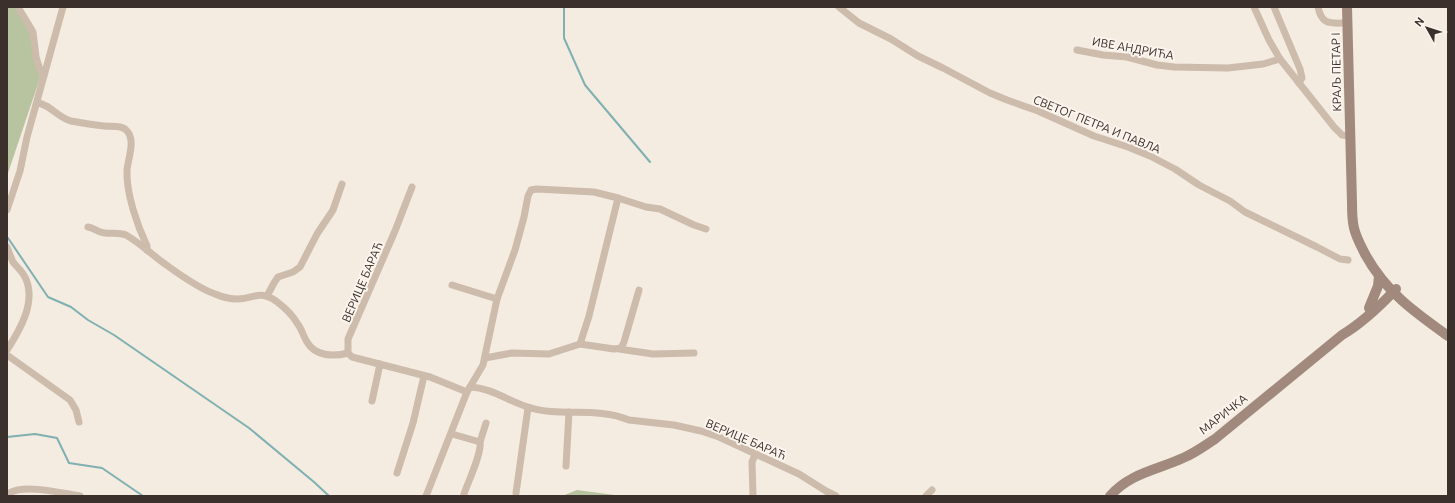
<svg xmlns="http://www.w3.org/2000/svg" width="1455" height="503" viewBox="0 0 1455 503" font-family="Ubuntu,sans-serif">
  <rect width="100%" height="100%" fill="#f4ebe1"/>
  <g fill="#b8c4a0">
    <polygon points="7,7 17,7 32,29 40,78 7,176"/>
    <polygon points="577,490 622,496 562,496"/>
  </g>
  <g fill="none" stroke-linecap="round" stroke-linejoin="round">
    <g stroke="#7fb0b2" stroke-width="2">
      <polyline points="564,7 564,38 585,85 650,162"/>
      <polyline points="8,238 48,297 71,307 88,320 114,335 249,428 314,482 329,496"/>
      <polyline points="7,437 35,434 57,438 69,463 102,468 143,496"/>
    </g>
    <g stroke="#cdbbac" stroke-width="7">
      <polyline points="18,7 33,32 36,57 41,73 44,75"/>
      <polyline points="839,7 859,23 891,39 918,56 943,68 990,93 1007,100 1038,111 1094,136 1128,147 1150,156 1175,169 1199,185 1230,201 1245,212 1317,247 1340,259 1348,260"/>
      <polyline points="1254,7 1269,40 1280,59 1334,127 1342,135 1350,136"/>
      <polyline points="1274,7 1300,69 1302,78 1299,83"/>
      <path d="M1318 7C1322 26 1331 23 1347 23"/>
      <polyline points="1077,50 1103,55 1127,57 1157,65 1174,67 1228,68 1263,64 1280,59"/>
      <path d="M37 103C50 104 58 118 71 121 82 123 93 125 104 126 111 127 119 125 125 129 137 138 128 158 127 170 126 193 137 225 147 246V250"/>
      <polyline points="412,187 395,231 348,339 348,353 352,357 430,377 467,392"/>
      <polyline points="7,210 20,171 27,137 63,7"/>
      <path d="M88 227C94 228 99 233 105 233 112 234 118 232 126 235 140 243 152 255 165 264 180 275 198 288 215 294 222 297 230 299 238 299 255 298 259 290 276 301 284 307 292 314 297 323 302 329 303 336 307 342 315 356 333 357 348 353"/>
      <path d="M7 247C9 252 11 258 13 262 17 267 22 271 25 277 37 301 20 330 7 350"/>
      <polyline points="452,285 497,299"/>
      <polyline points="267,296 274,283 278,277 293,272 300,267 317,234 333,210 342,184"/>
      <polyline points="580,344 614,349 621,348 624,342 639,290"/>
      <polyline points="619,349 653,354 694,353"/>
      <polyline points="7,355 70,400 76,410 79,422"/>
      <polyline points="485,358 512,353 549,354 580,344 589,316 618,198"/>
      <path d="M470 387C492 388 508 401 528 407 560 418 596 406 629 420L674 425 701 431 719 437 799 474 826 491 836 496"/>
      <polyline points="372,401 380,364"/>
      <path d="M452 434 480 442C482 453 468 482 464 494"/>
      <polyline points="480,442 486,423"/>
      <polyline points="566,466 569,412"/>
      <polyline points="397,473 413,423 424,376"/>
      <path d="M9 493C26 484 61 493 80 496"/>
      <polyline points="516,493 528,408"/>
      <polyline points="426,496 467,392 483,365 497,299 515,250 524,217 528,196 531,190 537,189 594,192 618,198 646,207 660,209 694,225 706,229"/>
      <polyline points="753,496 752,462 755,455"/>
      <polyline points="926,496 932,490"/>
    </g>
    <g stroke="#a18a7d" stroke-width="10">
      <path d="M1347 7 1352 203C1352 211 1352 220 1354 228 1356 237 1361 246 1365 254 1386 292 1413 311 1448 336"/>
      <polyline points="1369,308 1378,286 1379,276"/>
      <path d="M1110 496C1130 473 1157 470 1183 458 1195 453 1204 446 1215 439L1342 335C1362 323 1380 306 1396 289"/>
    </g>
  </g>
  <g text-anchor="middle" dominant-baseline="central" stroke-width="4" stroke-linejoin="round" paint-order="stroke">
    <g font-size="12" fill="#3b302b" stroke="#fbf5ee">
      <text transform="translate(1133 48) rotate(10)">ИВЕ АНДРИЋА</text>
      <text transform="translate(1336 72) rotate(-91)">КРАЉ ПЕТАР I</text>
      <text transform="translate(1097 124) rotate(22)">СВЕТОГ ПЕТРА И ПАВЛА</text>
      <text transform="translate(362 282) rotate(-67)">ВЕРИЦЕ БАРАЋ</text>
      <text transform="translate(1223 414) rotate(-38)">МАРИЧКА</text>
      <text transform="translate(746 439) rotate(23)">ВЕРИЦЕ БАРАЋ</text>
    </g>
  </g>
  <rect width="1455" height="503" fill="none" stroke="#3b302b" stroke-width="16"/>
  <g transform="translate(1427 28) rotate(309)" stroke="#fbf5ee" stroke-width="3" paint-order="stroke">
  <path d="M0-3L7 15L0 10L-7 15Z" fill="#3b302b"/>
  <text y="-6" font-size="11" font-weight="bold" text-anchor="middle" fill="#3b302b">N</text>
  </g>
</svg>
